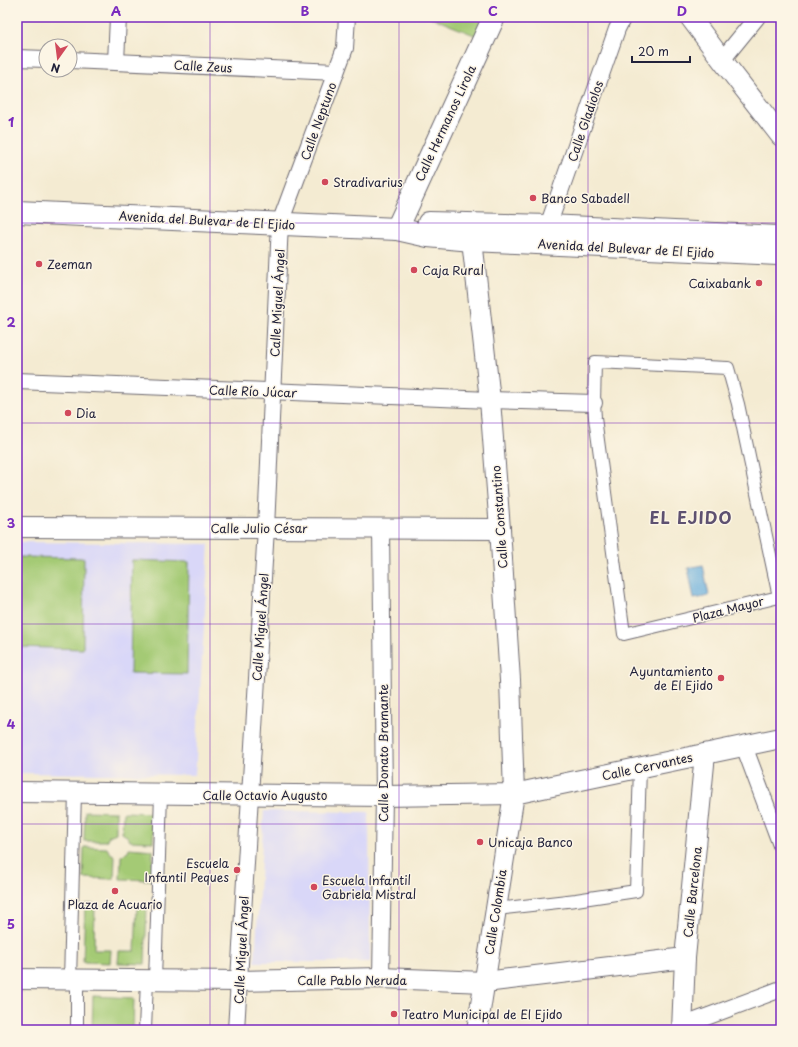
<svg xmlns="http://www.w3.org/2000/svg" width="798" height="1047" viewBox="0 0 798 1047" font-family="'Playpen Sans',sans-serif">
  <rect width="100%" height="100%" fill="#fcf5e5"/>
  <filter id="ink" filterUnits="userSpaceOnUse"><feTurbulence type="fractalNoise" baseFrequency=".025" numOctaves="2"/><feDisplacementMap in="SourceGraphic" scale="8" xChannelSelector="R" yChannelSelector="G"/><feConvolveMatrix kernelMatrix="1 2 1 2 8 2 1 2 1" color-interpolation-filters="sRGB"/></filter>
  <filter id="wash" filterUnits="userSpaceOnUse"><feTurbulence type="fractalNoise" baseFrequency=".012" numOctaves="4" result="noise"/><feDisplacementMap in="SourceGraphic" scale="16" xChannelSelector="R" yChannelSelector="G"/><feGaussianBlur stdDeviation="0.9" result="paint"/><feColorMatrix in="noise" values="0 0 0 0 0 0 0 0 0 0 0 0 0 0 0 0 0 1.4 0 .05"/><feComposite in="paint" operator="in"/></filter>
  <g filter="url(#wash)">
    <rect width="100%" height="100%" fill="#f4ebd2"/>
    <g fill="#d9d7f8">
      <polygon points="17,542 209,544 195,775 17,773"/>
      <polygon points="264,811 369,812 370,962 255,962"/>
    </g>
    <g fill="#a4ca74" stroke="#637658">
      <polygon points="430,17 494,17 484,39"/>
      <polygon points="19,557 84,558 83,649 17,647"/>
      <polygon points="132,560 189,562 187,674 130,673"/>
      <polygon points="85,811 116,812 116,833 109,836 106,841 84,841"/>
      <polygon points="123,812 154,813 153,842 130,841 128,837 122,833"/>
      <polygon points="84,847 107,848 109,852 115,856 114,879 83,878"/>
      <polygon points="129,848 153,850 152,880 120,879 121,856 128,852"/>
      <polygon points="85,904 95,904 94,950 111,950 110,963 83,962"/>
      <polygon points="137,906 147,906 145,964 118,963 119,951 135,951"/>
      <polygon points="93,996 134,998 133,1030 92,1030"/>
    </g>
    <polygon fill="#66addd" stroke="#44688c" points="703,565 709,596 694,599 688,568"/>
  </g>
  <g filter="url(#ink)">
    <g fill="none" stroke-linecap="round" stroke-linejoin="round">
      <defs>
        <g id="pedestrian">
          <polygon points="595,362 728,368 738,404 779,597 624,634 595,418 594,403"/>
          <polyline points="496,909 576,900 636,891 640,768"/>
          <polyline points="70,980 75,792"/>
          <polyline points="155,980 161,794"/>
          <polyline points="77,1030 77,980"/>
          <polyline points="145,1030 147,980"/>
        </g>
        <g id="minor">
          <polyline points="17,58 46,59"/>
          <polyline points="70,60 336,72"/>
          <polyline points="722,60 757,17"/>
          <polyline points="116,62 118,17"/>
          <polyline points="548,226 617,29 623,17"/>
          <polyline points="17,381 490,400 594,403"/>
          <polyline points="381,528 384,796 381,978"/>
          <polyline points="744,746 781,845"/>
          <polyline points="682,1026 781,989"/>
          <polyline points="236,1030 266,528 280,223 345,48 347,17"/>
        </g>
        <g id="tertiary">
          <polyline points="690,17 722,60 781,136"/>
          <polyline points="472,240 490,400 500,529 510,680 514,794 477,1030"/>
          <polyline points="17,527 500,529"/>
          <polyline points="17,792 384,796 514,794 781,738"/>
          <polyline points="17,979 240,981 381,978 485,982 685,958"/>
          <polyline points="682,1030 685,958 705,754"/>
        </g>
        <polyline id="secondary" points="397,229 494,17"/>
        <g id="primary">
          <polyline points="17,212 397,229 428,236 472,240 778,254 781,253"/>
          <polyline points="429,223 548,226 777,237 781,239"/>
        </g>
      </defs>
      <use href="#pedestrian" stroke="#6c6870" stroke-width="14"/>
      <use href="#minor" stroke="#6c6870" stroke-width="18"/>
      <use href="#tertiary" stroke="#6c6870" stroke-width="22"/>
      <use href="#secondary" stroke="#6c6870" stroke-width="24"/>
      <use href="#primary" stroke="#6c6870" stroke-width="24"/>
      <use href="#pedestrian" stroke="#fff" stroke-width="12"/>
      <use href="#minor" stroke="#fff" stroke-width="16"/>
      <use href="#tertiary" stroke="#fff" stroke-width="20"/>
      <use href="#secondary" stroke="#fff" stroke-width="22"/>
      <use href="#primary" stroke="#fff" stroke-width="22"/>
    </g>
  </g>
  <path fill="none" stroke="#7b2cbf" stroke-width="1" stroke-opacity="0.55" d="M210 17V1030M399 17V1030M588 17V1030M17 223H781M17 423H781M17 624H781M17 824H781"/>
  <g fill="#d1495b" stroke="#fcf5e5" stroke-width="1.5">
    <circle cx="325" cy="182" r="4"/>
    <circle cx="533" cy="198" r="4"/>
    <circle cx="39" cy="264" r="4"/>
    <circle cx="414" cy="270" r="4"/>
    <circle cx="759" cy="283" r="4"/>
    <circle cx="68" cy="413" r="4"/>
    <circle cx="721" cy="678" r="4"/>
    <circle cx="480" cy="842" r="4"/>
    <circle cx="237" cy="870" r="4"/>
    <circle cx="314" cy="887" r="4"/>
    <circle cx="115" cy="891" r="4"/>
    <circle cx="394" cy="1014" r="4"/>
  </g>
  <g text-anchor="middle" dominant-baseline="central" stroke-width="3" stroke-linejoin="round" paint-order="stroke">
    <g font-size="12" fill="#22223b" stroke="#fcf5e5">
      <text transform="translate(203 66) rotate(3)">Calle Zeus</text>
      <text transform="translate(318 121) rotate(-70)">Calle Neptuno</text>
      <text transform="translate(585 121) rotate(-71)">Calle Gladiolos</text>
      <text transform="translate(445 123) rotate(-65)">Calle Hermanos Lirola</text>
      <text transform="translate(207 220) rotate(3)">Avenida del Bulevar de El Ejido</text>
      <text transform="translate(626 248) rotate(3)">Avenida del Bulevar de El Ejido</text>
      <text transform="translate(277 303) rotate(-87)">Calle Miguel Ángel</text>
      <text transform="translate(253 391) rotate(2)">Calle Río Júcar</text>
      <text transform="translate(499 517) rotate(-94)">Calle Constantino</text>
      <text x="259" y="528">Calle Julio César</text>
      <text transform="translate(728 609) rotate(-14)">Plaza Mayor</text>
      <text transform="translate(260 627) rotate(-86)">Calle Miguel Ángel</text>
      <text transform="translate(383 753) rotate(-90)">Calle Donato Bramante</text>
      <text transform="translate(647 766) rotate(-12)">Calle Cervantes</text>
      <text x="265" y="795">Calle Octavio Augusto</text>
      <text transform="translate(692 892) rotate(-84)">Calle Barcelona</text>
      <text transform="translate(495 912) rotate(-81)">Calle Colombia</text>
      <text transform="translate(241 950) rotate(-87)">Calle Miguel Ángel</text>
      <text x="352" y="980">Calle Pablo Neruda</text>
    </g>
    <g font-size="12" fill="#22223b" stroke="#fcf5e5" text-anchor="start">
      <text x="333" y="182">Stradivarius</text>
      <text x="541" y="198">Banco Sabadell</text>
      <text x="47" y="264">Zeeman</text>
      <text x="422" y="270">Caja Rural</text>
      <text x="751" y="283" text-anchor="end">Caixabank</text>
      <text x="76" y="413">Dia</text>
      <text x="713" y="671" text-anchor="end">Ayuntamiento<tspan x="713" dy="14">de El Ejido</tspan></text>
      <text x="488" y="842">Unicaja Banco</text>
      <text x="229" y="863" text-anchor="end">Escuela<tspan x="229" dy="14">Infantil Peques</tspan></text>
      <text x="322" y="880">Escuela Infantil<tspan x="322" dy="14">Gabriela Mistral</tspan></text>
      <text x="115" y="904" text-anchor="middle">Plaza de Acuario</text>
      <text x="402" y="1014">Teatro Municipal de El Ejido</text>
    </g>
    <g font-size="16" font-weight="bold" letter-spacing="1" fill="#5e5171" stroke="#fcf5e5">
      <text x="691" y="517">EL EJIDO</text>
    </g>
  </g>
  <rect width="798" height="1047" fill="none" stroke="#fcf5e5" stroke-width="44"/>
  <g transform="translate(58 58) rotate(194)"><circle r="19" fill="#fcf5e5" stroke="#a5a1a1"/>
  <path d="M0-3L7 15L0 10L-7 15Z" fill="#d1495b"/>
  <text y="-6" font-size="11" font-weight="bold" text-anchor="middle" fill="#22223b">N</text>
  </g>
  <path d="M632 56v6h58v-6" fill="none" stroke="#22223b" stroke-width="2"/>
  <text x="638" y="56" font-size="12" fill="#22223b" stroke="#fcf5e5" stroke-width="3" paint-order="stroke">20 m</text>
  <rect x="22" y="22" width="754" height="1003" fill="none" stroke="#7b2cbf" stroke-width="1.5"/>
  <g font-size="13" text-anchor="middle" font-weight="bold" fill="#7b2cbf">
    <text x="116" y="16">A</text>
    <text x="305" y="16">B</text>
    <text x="493" y="16">C</text>
    <text x="682" y="16">D</text>
    <text x="11" y="127">1</text>
    <text x="11" y="327">2</text>
    <text x="11" y="528">3</text>
    <text x="11" y="729">4</text>
    <text x="11" y="929">5</text>
  </g>
</svg>
